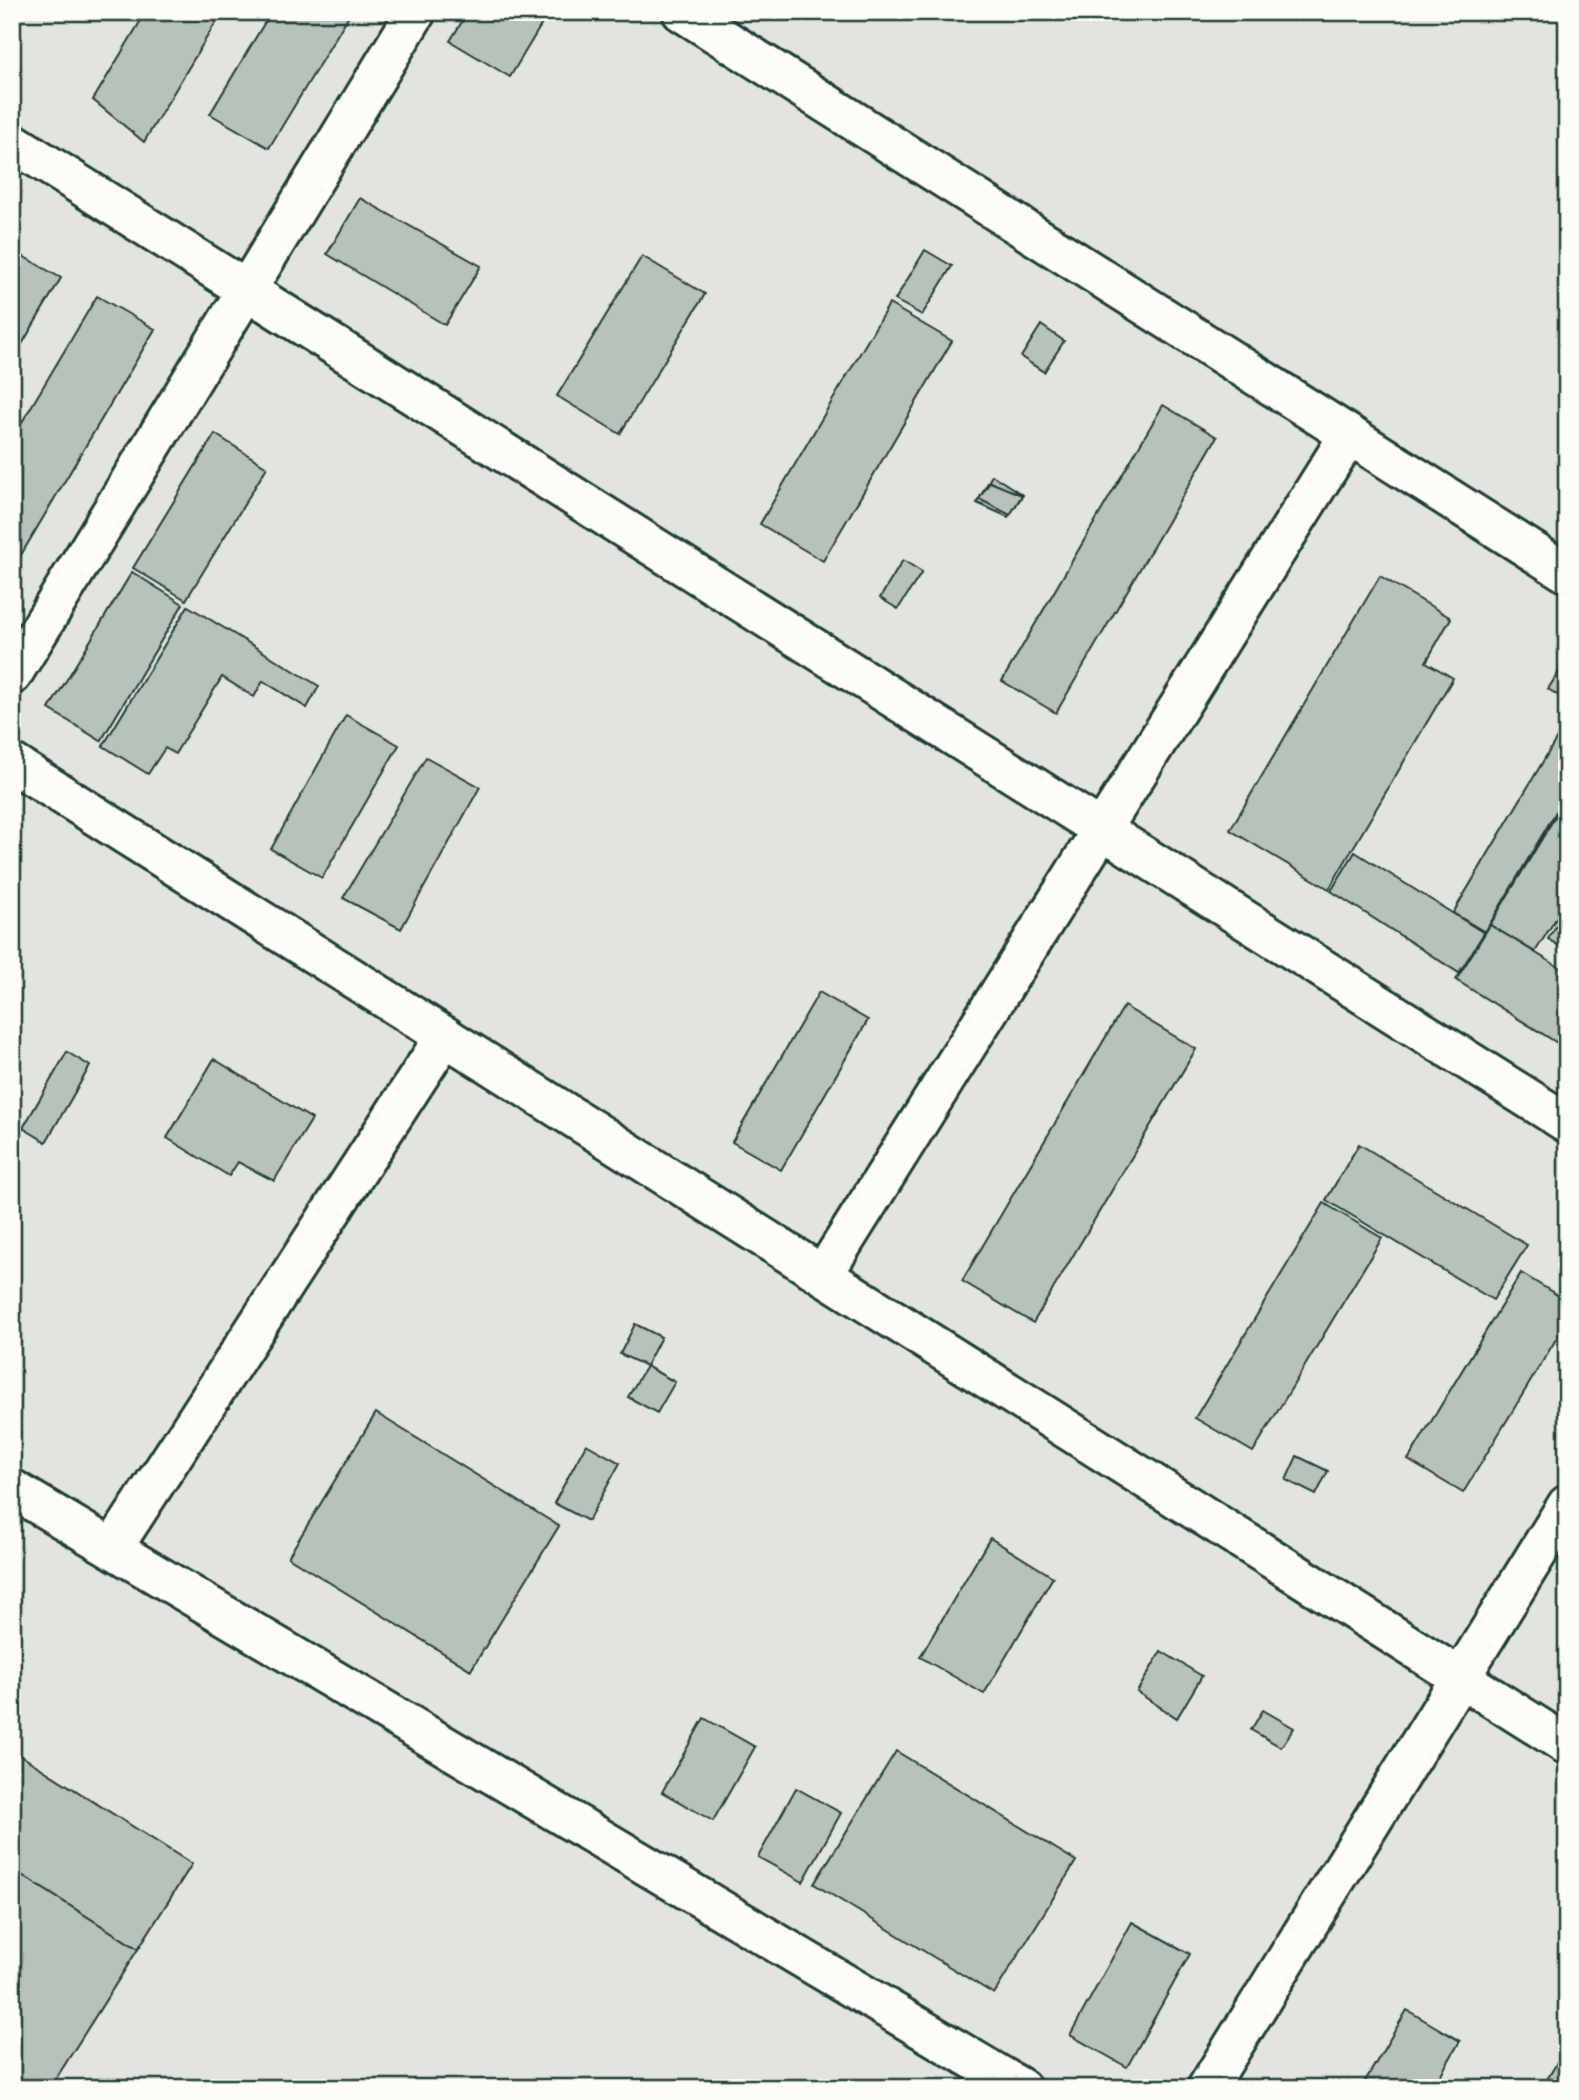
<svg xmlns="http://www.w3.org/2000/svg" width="1579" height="2100" viewBox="0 0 1579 2100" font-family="'Shantell Sans',sans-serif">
  <rect width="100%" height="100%" fill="#f4f4ef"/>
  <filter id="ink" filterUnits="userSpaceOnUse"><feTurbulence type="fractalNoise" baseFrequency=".0143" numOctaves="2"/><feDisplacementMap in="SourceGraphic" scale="14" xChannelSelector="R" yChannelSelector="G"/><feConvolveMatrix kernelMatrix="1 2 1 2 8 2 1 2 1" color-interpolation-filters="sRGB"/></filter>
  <g filter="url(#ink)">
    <rect fill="#e2e5df" x="12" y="12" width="1555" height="2076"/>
    <g fill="#b9c1bb" stroke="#1f3d34" stroke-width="2">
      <polygon points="146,12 222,12 144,142 93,100"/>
      <polygon points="271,12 351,12 269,148 210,114"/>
      <polygon points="468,12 549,12 510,77 450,41"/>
      <polygon points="360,198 481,266 445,325 327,254"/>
      <polygon points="12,250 61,278 12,361"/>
      <polygon points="925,250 952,266 922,315 895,300"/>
      <polygon points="642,256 705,294 620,434 557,396"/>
      <polygon points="97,296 155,329 12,570 12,439"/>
      <polygon points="889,304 952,341 823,561 760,524"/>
      <polygon points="1041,325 1064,341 1044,372 1021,357"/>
      <polygon points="1163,405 1217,437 1056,713 1002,681"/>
      <polygon points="215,434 267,467 186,600 133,568"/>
      <polygon points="992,475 1023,495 1008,517 977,503"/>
      <polygon points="990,482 1022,495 1010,515 979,499"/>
      <polygon points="903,560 922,572 898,609 880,598"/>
      <polygon points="132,572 183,604 101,741 49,709"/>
      <polygon points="1380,576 1451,618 1426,662 1453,678 1329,889 1230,830"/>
      <polygon points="188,606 319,686 307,708 263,681 254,697 222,677 175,754 165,748 148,774 103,746"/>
      <polygon points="1567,659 1567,701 1548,689"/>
      <polygon points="346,715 399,745 322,878 271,849"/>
      <polygon points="1567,721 1567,793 1485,932 1453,913"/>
      <polygon points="426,757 480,787 401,929 343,898"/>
      <polygon points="1567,797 1567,901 1535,952 1490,925"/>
      <polygon points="1355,852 1484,933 1459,973 1331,891"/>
      <polygon points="1567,908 1567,951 1548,939"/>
      <polygon points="1490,925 1567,972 1567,1049 1456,980"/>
      <polygon points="819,992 868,1020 781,1170 732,1142"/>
      <polygon points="1124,1006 1196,1049 1033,1323 962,1281"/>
      <polygon points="67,1052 90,1066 46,1142 23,1128"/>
      <polygon points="214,1059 312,1119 274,1181 238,1162 229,1176 167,1138"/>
      <polygon points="1359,1144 1527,1245 1493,1300 1326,1200"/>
      <polygon points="1324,1203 1382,1238 1253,1452 1195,1418"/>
      <polygon points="1521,1273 1567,1301 1567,1321 1463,1493 1408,1460"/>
      <polygon points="635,1324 661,1337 646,1366 620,1354"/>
      <polygon points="646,1366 675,1382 657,1413 628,1397"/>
      <polygon points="376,1413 559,1526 471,1670 288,1557"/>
      <polygon points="586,1444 620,1463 588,1521 554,1503"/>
      <polygon points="1297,1456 1328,1471 1316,1495 1286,1480"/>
      <polygon points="990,1538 1053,1577 984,1694 920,1657"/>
      <polygon points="1161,1651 1202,1676 1177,1718 1137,1692"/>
      <polygon points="1263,1710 1294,1728 1281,1747 1251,1730"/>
      <polygon points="704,1718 755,1747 713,1821 662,1792"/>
      <polygon points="12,1750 192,1864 138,1949 12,1869"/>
      <polygon points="896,1751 1076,1861 994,1994 814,1884"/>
      <polygon points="796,1788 841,1813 803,1882 758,1857"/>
      <polygon points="12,1869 138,1949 50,2088 12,2088"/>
      <polygon points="1132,1922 1190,1954 1127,2067 1070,2035"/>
      <polygon points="1407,2010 1460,2041 1433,2088 1361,2088"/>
      <polygon points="1567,2046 1567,2088 1542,2088"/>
    </g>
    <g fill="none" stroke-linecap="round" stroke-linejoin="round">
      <defs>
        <g id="street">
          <polyline points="682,12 1567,573"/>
          <polyline points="12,142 1567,1123"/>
          <polyline points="12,675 416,12"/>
          <polyline points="12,763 1567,1745"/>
          <polyline points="823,1275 1349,435"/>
          <polyline points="12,1489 1021,2088"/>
          <polyline points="113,1548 445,1036"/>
          <polyline points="1207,2088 1567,1505"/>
        </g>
      </defs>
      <use href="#street" stroke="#1f3d34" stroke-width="44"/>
      <use href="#street" stroke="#fdfcf7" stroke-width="38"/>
    </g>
  </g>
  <rect width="1579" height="2100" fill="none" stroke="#fdfcf7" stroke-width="42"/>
  <rect x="21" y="21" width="1537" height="2058" fill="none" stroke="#1f3d34" stroke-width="2.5" filter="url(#ink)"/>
</svg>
